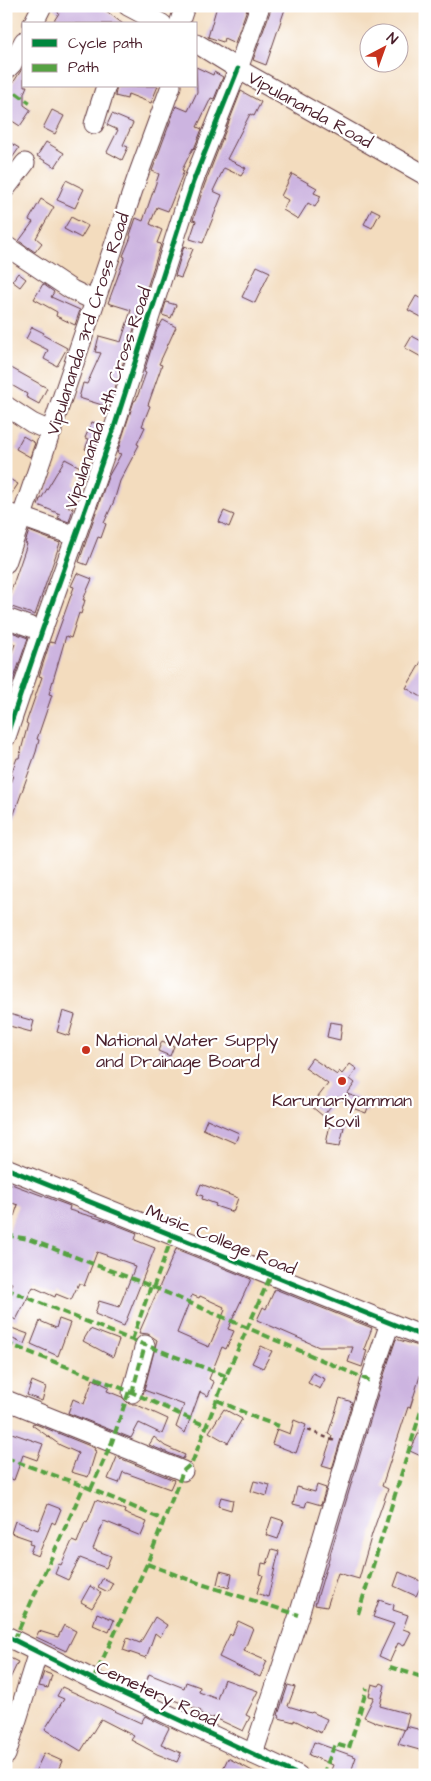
<svg xmlns="http://www.w3.org/2000/svg" width="431" height="1781" viewBox="0 0 431 1781" font-family="'Architects Daughter',sans-serif">
  <rect width="100%" height="100%" fill="#fff"/>
  <filter id="ink" filterUnits="userSpaceOnUse"><feTurbulence type="fractalNoise" baseFrequency=".02" numOctaves="2"/><feDisplacementMap in="SourceGraphic" scale="10" xChannelSelector="R" yChannelSelector="G"/><feConvolveMatrix kernelMatrix="1 2 1 2 8 2 1 2 1" color-interpolation-filters="sRGB"/></filter>
  <filter id="wash" filterUnits="userSpaceOnUse"><feTurbulence type="fractalNoise" baseFrequency=".0096" numOctaves="4" result="noise"/><feDisplacementMap in="SourceGraphic" scale="20" xChannelSelector="R" yChannelSelector="G"/><feGaussianBlur stdDeviation="1.12" result="paint"/><feColorMatrix in="noise" values="0 0 0 0 0 0 0 0 0 0 0 0 0 0 0 0 0 1.4 0 .05"/><feComposite in="paint" operator="in"/></filter>
  <g filter="url(#wash)">
    <rect width="100%" height="100%" fill="#f3dcbe"/>
    <g id="blocks">
      <g fill="#ccb4e0" fill-rule="evenodd">
        <polygon points="53,6 100,6 123,24 52,24 59,13 53,8"/>
        <polygon points="217,6 248,6 235,43 224,38 223,42 208,37"/>
        <polygon points="272,6 286,6 266,65 253,60"/>
        <polygon points="24,66 24,86 27,86 24,93 24,105 31,110 20,126 6,117 6,86 11,86"/>
        <polygon points="196,67 213,75 214,72 223,77 214,99 211,98 197,127 202,129 194,149 193,148 182,170 184,171 168,211 157,207 150,224 162,230 157,243 161,244 109,407 79,398 83,383 87,384 101,353 95,352 99,336 121,342 131,310 108,303 125,257 123,256 131,237 130,235 136,218 143,221 159,174 152,171 176,106 188,111 197,92"/>
        <polygon points="117,86 158,86 151,103 128,94 127,99 115,96"/>
        <polygon points="241,91 261,102 254,116 250,114 227,159 246,168 241,176 224,168 213,191 222,195 203,243 190,239 196,221 193,220 204,186"/>
        <polygon points="52,110 64,116 55,134 43,128"/>
        <polygon points="112,114 133,123 123,145 128,147 122,160 107,152 118,130 107,125"/>
        <polygon points="6,140 19,148 6,167"/>
        <polygon points="46,142 64,153 55,167 37,156"/>
        <polygon points="292,174 317,188 314,193 321,196 315,207 308,203 298,219 283,210 288,200 281,196"/>
        <polygon points="66,180 84,189 75,208 57,200"/>
        <polygon points="41,199 54,207 36,238 42,243 35,252 19,241 33,222 29,220"/>
        <polygon points="372,209 380,213 372,228 364,224"/>
        <polygon points="71,217 88,226 81,238 64,229"/>
        <polygon points="184,246 193,249 181,278 175,276"/>
        <polygon points="257,266 270,272 255,303 242,297"/>
        <polygon points="18,273 26,279 20,287 12,281"/>
        <polygon points="43,284 54,292 51,297 80,310 75,325 56,316 57,312 34,299"/>
        <polygon points="416,296 425,301 425,319 408,310"/>
        <polygon points="166,302 176,305 171,318 162,315"/>
        <polygon points="163,320 176,327 159,364 162,365 148,405 150,406 142,426 145,427 137,444 139,445 120,481 114,501 104,523 106,524 101,538 98,537 87,565 79,562 108,477 121,454 117,453 134,401 136,400 146,373 144,372 157,330"/>
        <polygon points="32,327 44,333 43,335 67,348 57,366 44,359 48,350 26,339"/>
        <polygon points="412,336 425,343 425,359 405,348"/>
        <polygon points="6,365 47,388 39,404 26,397 27,394 6,382"/>
        <polygon points="92,422 103,426 93,452 85,449 89,439 85,438"/>
        <polygon points="23,436 35,443 30,457 16,449"/>
        <polygon points="65,459 82,468 73,485 76,487 66,506 73,508 69,522 58,518 60,514 38,505 40,499 41,499"/>
        <polygon points="6,477 18,484 6,502"/>
        <polygon points="224,511 234,515 229,527 219,522"/>
        <polygon points="29,531 60,543 35,615 6,605 27,544 25,543"/>
        <polygon points="77,573 92,579 83,600 85,600 81,614 79,613 71,638 66,636 49,694 52,695 37,739 39,740 36,752 8,831 6,831 6,795 13,775 11,774 17,758 19,758 28,724 26,723 42,677 39,676 50,642 54,643 74,587 71,586"/>
        <polygon points="6,630 28,638 6,701 6,668 15,644 6,640"/>
        <polygon points="425,655 425,699 406,688"/>
        <polygon points="63,1011 75,1015 69,1036 57,1032"/>
        <polygon points="9,1014 34,1021 31,1032 6,1025"/>
        <polygon points="330,1022 342,1024 340,1040 327,1037"/>
        <polygon points="162,1041 174,1046 170,1056 158,1051"/>
        <polygon points="312,1058 337,1075 339,1071 342,1074 350,1064 357,1069 350,1079 355,1083 347,1094 370,1102 366,1113 355,1109 338,1097 323,1116 311,1106 328,1084 305,1068"/>
        <polygon points="207,1119 239,1133 235,1143 203,1129"/>
        <polygon points="330,1124 344,1127 340,1146 326,1144"/>
        <polygon points="6,1182 70,1206 69,1210 104,1220 137,1233 135,1240 155,1248 124,1326 95,1314 99,1301 119,1307 135,1267 132,1266 132,1264 97,1252 84,1286 79,1283 71,1300 56,1294 55,1297 33,1287 16,1320 6,1315 6,1295 12,1283 6,1281 6,1239 18,1205 6,1201"/>
        <polygon points="201,1184 238,1198 233,1212 215,1206 216,1204 202,1199 203,1196 197,1194"/>
        <path d="M176 1249 251 1279 228 1329 234 1331 226 1349 222 1347 209 1379 214 1382 208 1396 200 1392 185 1433 176 1427 184 1405 144 1390 157 1340 148 1334 139 1333ZM192 1295 199 1298 200 1296 224 1307 223 1309 225 1310 209 1347 177 1333Z"/>
        <polygon points="275,1289 372,1328 364,1349 367,1350 362,1367 348,1362 353,1347 319,1347 257,1320 263,1307 266,1309"/>
        <polygon points="59,1319 70,1323 58,1356 31,1344 40,1321 56,1328"/>
        <polygon points="6,1326 28,1334 24,1344 6,1336"/>
        <polygon points="90,1329 119,1340 113,1357 83,1341"/>
        <polygon points="396,1339 425,1348 425,1360 410,1408 408,1407 382,1486 388,1489 372,1534 359,1579 338,1573 327,1607 315,1605 381,1384"/>
        <polygon points="261,1346 272,1351 263,1368 252,1363"/>
        <polygon points="313,1373 325,1379 320,1389 308,1383"/>
        <polygon points="93,1379 109,1387 107,1391 122,1397 129,1404 135,1404 168,1419 162,1434 139,1423 131,1438 68,1413 73,1399 84,1404"/>
        <polygon points="32,1381 46,1387 42,1401 27,1395"/>
        <polygon points="340,1398 352,1402 332,1469 322,1466 332,1436 328,1434"/>
        <polygon points="224,1409 242,1419 228,1443 209,1432"/>
        <polygon points="294,1420 306,1425 296,1453 272,1444 277,1429 290,1434"/>
        <polygon points="425,1420 425,1458 410,1451"/>
        <polygon points="33,1423 95,1448 94,1450 96,1451 88,1477 71,1472 78,1453 60,1445 32,1425"/>
        <polygon points="6,1431 43,1444 37,1460 23,1455 14,1480 6,1477"/>
        <polygon points="154,1437 165,1446 185,1455 183,1459 149,1445"/>
        <polygon points="117,1457 174,1480 170,1489 123,1472 119,1483 108,1479"/>
        <polygon points="254,1481 270,1485 267,1496 251,1491"/>
        <polygon points="317,1485 326,1488 321,1505 307,1501 305,1507 293,1504 297,1487 315,1492"/>
        <polygon points="221,1497 233,1500 231,1510 218,1506"/>
        <polygon points="96,1500 125,1510 124,1513 147,1522 141,1536 104,1521 93,1549 111,1556 106,1568 80,1558 68,1580 55,1574 59,1564 61,1565 72,1541 77,1543 85,1522 87,1523"/>
        <polygon points="48,1504 61,1509 55,1524 52,1522 38,1556 30,1553 33,1545 29,1544 31,1540 11,1533 15,1521 38,1530"/>
        <polygon points="272,1517 284,1521 278,1539 266,1535"/>
        <polygon points="272,1549 279,1551 268,1597 257,1593 263,1575 260,1574 262,1563 267,1564"/>
        <polygon points="220,1571 232,1574 229,1588 217,1584"/>
        <polygon points="399,1572 423,1582 416,1596 394,1586"/>
        <polygon points="103,1578 113,1583 108,1592 98,1587"/>
        <polygon points="90,1586 101,1593 92,1608 81,1602"/>
        <polygon points="379,1600 394,1605 393,1610 408,1615 403,1629 411,1632 404,1646 398,1643 390,1661 379,1656 394,1624 373,1617"/>
        <polygon points="97,1613 114,1620 109,1632 93,1625"/>
        <polygon points="155,1617 167,1625 160,1637 155,1633 146,1658 123,1650 127,1638 140,1643"/>
        <polygon points="238,1621 253,1628 244,1651 267,1661 260,1677 219,1657 230,1634 232,1636"/>
        <polygon points="64,1625 76,1631 66,1651 36,1637 39,1631 58,1637"/>
        <polygon points="6,1656 18,1662 6,1687"/>
        <polygon points="44,1672 52,1675 48,1688 39,1686"/>
        <polygon points="149,1674 184,1688 186,1682 200,1687 199,1692 217,1699 224,1679 258,1691 246,1715 250,1717 243,1731 213,1717 213,1719 200,1713 201,1711 144,1688"/>
        <polygon points="381,1683 385,1685 380,1706 409,1714 405,1730 378,1723 364,1717 374,1697 369,1696 372,1684 379,1686"/>
        <polygon points="288,1685 295,1687 288,1706 311,1713 312,1712 327,1719 321,1733 294,1720 294,1722 279,1718 280,1716 278,1715"/>
        <polygon points="62,1687 141,1723 145,1716 169,1728 161,1744 181,1753 177,1762 157,1754 131,1740 134,1736 101,1719 81,1751 45,1729 64,1699 57,1696"/>
        <polygon points="406,1726 425,1731 425,1743 423,1751 398,1744"/>
        <polygon points="314,1742 356,1757 350,1775 329,1775 333,1765 309,1755"/>
        <polygon points="44,1753 62,1761 56,1775 46,1775 36,1770"/>
        <polygon points="228,1758 260,1775 220,1775"/>
      </g>
    </g>
  </g>
  <g filter="url(#ink)">
    <use href="#blocks" fill-opacity="0" stroke="#633b41" stroke-width="1"/>
    <g fill="none" stroke-linecap="round" stroke-linejoin="round">
      <defs>
        <g id="minor">
          <polyline points="128,6 162,24"/>
          <polyline points="33,24 42,6"/>
          <polyline points="179,24 185,6"/>
          <polyline points="196,43 238,69 425,175"/>
          <polyline points="6,70 12,64 24,41"/>
          <polyline points="94,124 106,86"/>
          <polyline points="6,188 25,163"/>
          <polyline points="6,246 72,290 95,301"/>
          <polyline points="6,406 32,423 52,432"/>
          <polyline points="6,513 22,517 75,536"/>
          <polyline points="6,563 137,178 171,86"/>
          <polyline points="6,618 42,631"/>
          <polyline points="6,737 42,631 113,431 193,182 238,69 260,6"/>
          <polyline points="6,1168 425,1337"/>
          <polyline points="132,1393 145,1345"/>
          <polyline points="6,1400 183,1471"/>
          <polyline points="6,1636 96,1681 298,1775"/>
          <polyline points="253,1754 299,1615 370,1381 390,1323"/>
          <polyline points="6,1755 38,1652"/>
        </g>
      </defs>
      <use href="#minor" stroke="#633b41" stroke-width="21"/>
      <polyline stroke="#633b41" stroke-width="2.5" stroke-dasharray="4 4" stroke-linecap="butt" points="308,1430 335,1441"/>
      <use href="#minor" stroke="#fff" stroke-width="19"/>
      <g stroke="#56a243" stroke-width="4" stroke-dasharray="8 4" stroke-linecap="butt">
        <polyline points="6,86 30,103"/>
        <polyline points="6,1235 28,1239 151,1286 370,1381"/>
        <polyline points="153,1288 173,1235"/>
        <polyline points="6,1289 132,1340 226,1376"/>
        <polyline points="132,1340 151,1286"/>
        <polyline points="6,1343 129,1391 206,1426"/>
        <polyline points="132,1393 145,1345"/>
        <polyline points="217,1400 256,1418 279,1426"/>
        <polyline points="6,1458 84,1486 164,1520"/>
        <polyline points="91,1489 112,1442 129,1391"/>
        <polyline points="147,1564 201,1584 299,1615"/>
        <polyline points="358,1614 425,1398"/>
        <polyline points="14,1640 84,1486"/>
        <polyline points="390,1667 425,1678"/>
        <polyline points="93,1680 147,1564 183,1471 192,1463 226,1376 271,1275"/>
        <polyline points="323,1775 335,1744 349,1748 367,1688"/>
      </g>
      <defs>
        <g id="cycleway">
          <polyline points="6,737 42,631 113,431 193,182 238,69"/>
          <polyline points="6,1168 425,1337"/>
          <polyline points="6,1636 96,1681 298,1775"/>
        </g>
      </defs>
      <use href="#cycleway" stroke="#fff" stroke-width="8"/>
      <use href="#cycleway" stroke="#00873e" stroke-width="5"/>
    </g>
  </g>
  <g fill="#c8321e" stroke="#fff" stroke-width="2">
    <circle cx="86" cy="1050" r="5"/>
    <circle cx="342" cy="1081" r="5"/>
  </g>
  <g text-anchor="middle" dominant-baseline="central" stroke-width="4.5" stroke-linejoin="round" paint-order="stroke">
    <g font-size="18" fill="#4a1f2b" stroke="#fff">
      <text transform="translate(310 110) rotate(29)">Vipulananda Road</text>
      <text transform="translate(88 324) rotate(-72)">Vipulananda 3rd Cross Road</text>
      <text transform="translate(108 398) rotate(-71)">Vipulananda 4th Cross Road</text>
      <text transform="translate(221 1240) rotate(22)">Music College Road</text>
      <text transform="translate(157 1694) rotate(25)">Cemetery Road</text>
    </g>
    <g font-size="18" fill="#4a1f2b" stroke="#fff" text-anchor="start">
      <text x="96" y="1040">National Water Supply<tspan x="96" dy="21">and Drainage Board</tspan></text>
      <text x="342" y="1100" text-anchor="middle">Karumariyamman<tspan x="342" dy="21">Kovil</tspan></text>
    </g>
  </g>
  <rect width="431" height="1781" fill="none" stroke="#fff" stroke-width="25"/>
  <rect x="22" y="22" width="175" height="65" fill="#ffffff" stroke="#b7a5aa"/>
  <rect x="32" y="39" width="25" height="8" fill="#00873e" stroke="#b7a5aa"/>
  <text x="68" y="48" font-size="15" fill="#4a1f2b">Cycle path</text>
  <rect x="32" y="64" width="25" height="8" fill="#56a243" stroke="#b7a5aa"/>
  <text x="68" y="72" font-size="15" fill="#4a1f2b">Path</text>
  <g transform="translate(384 48) rotate(41)"><circle r="24" fill="#ffffff" stroke="#b7a5aa"/>
  <path d="M0-4L9 19L0 12L-9 19Z" fill="#c8321e"/>
  <text y="-8" font-size="14" font-weight="bold" text-anchor="middle" fill="#4a1f2b">N</text>
  </g>
</svg>
